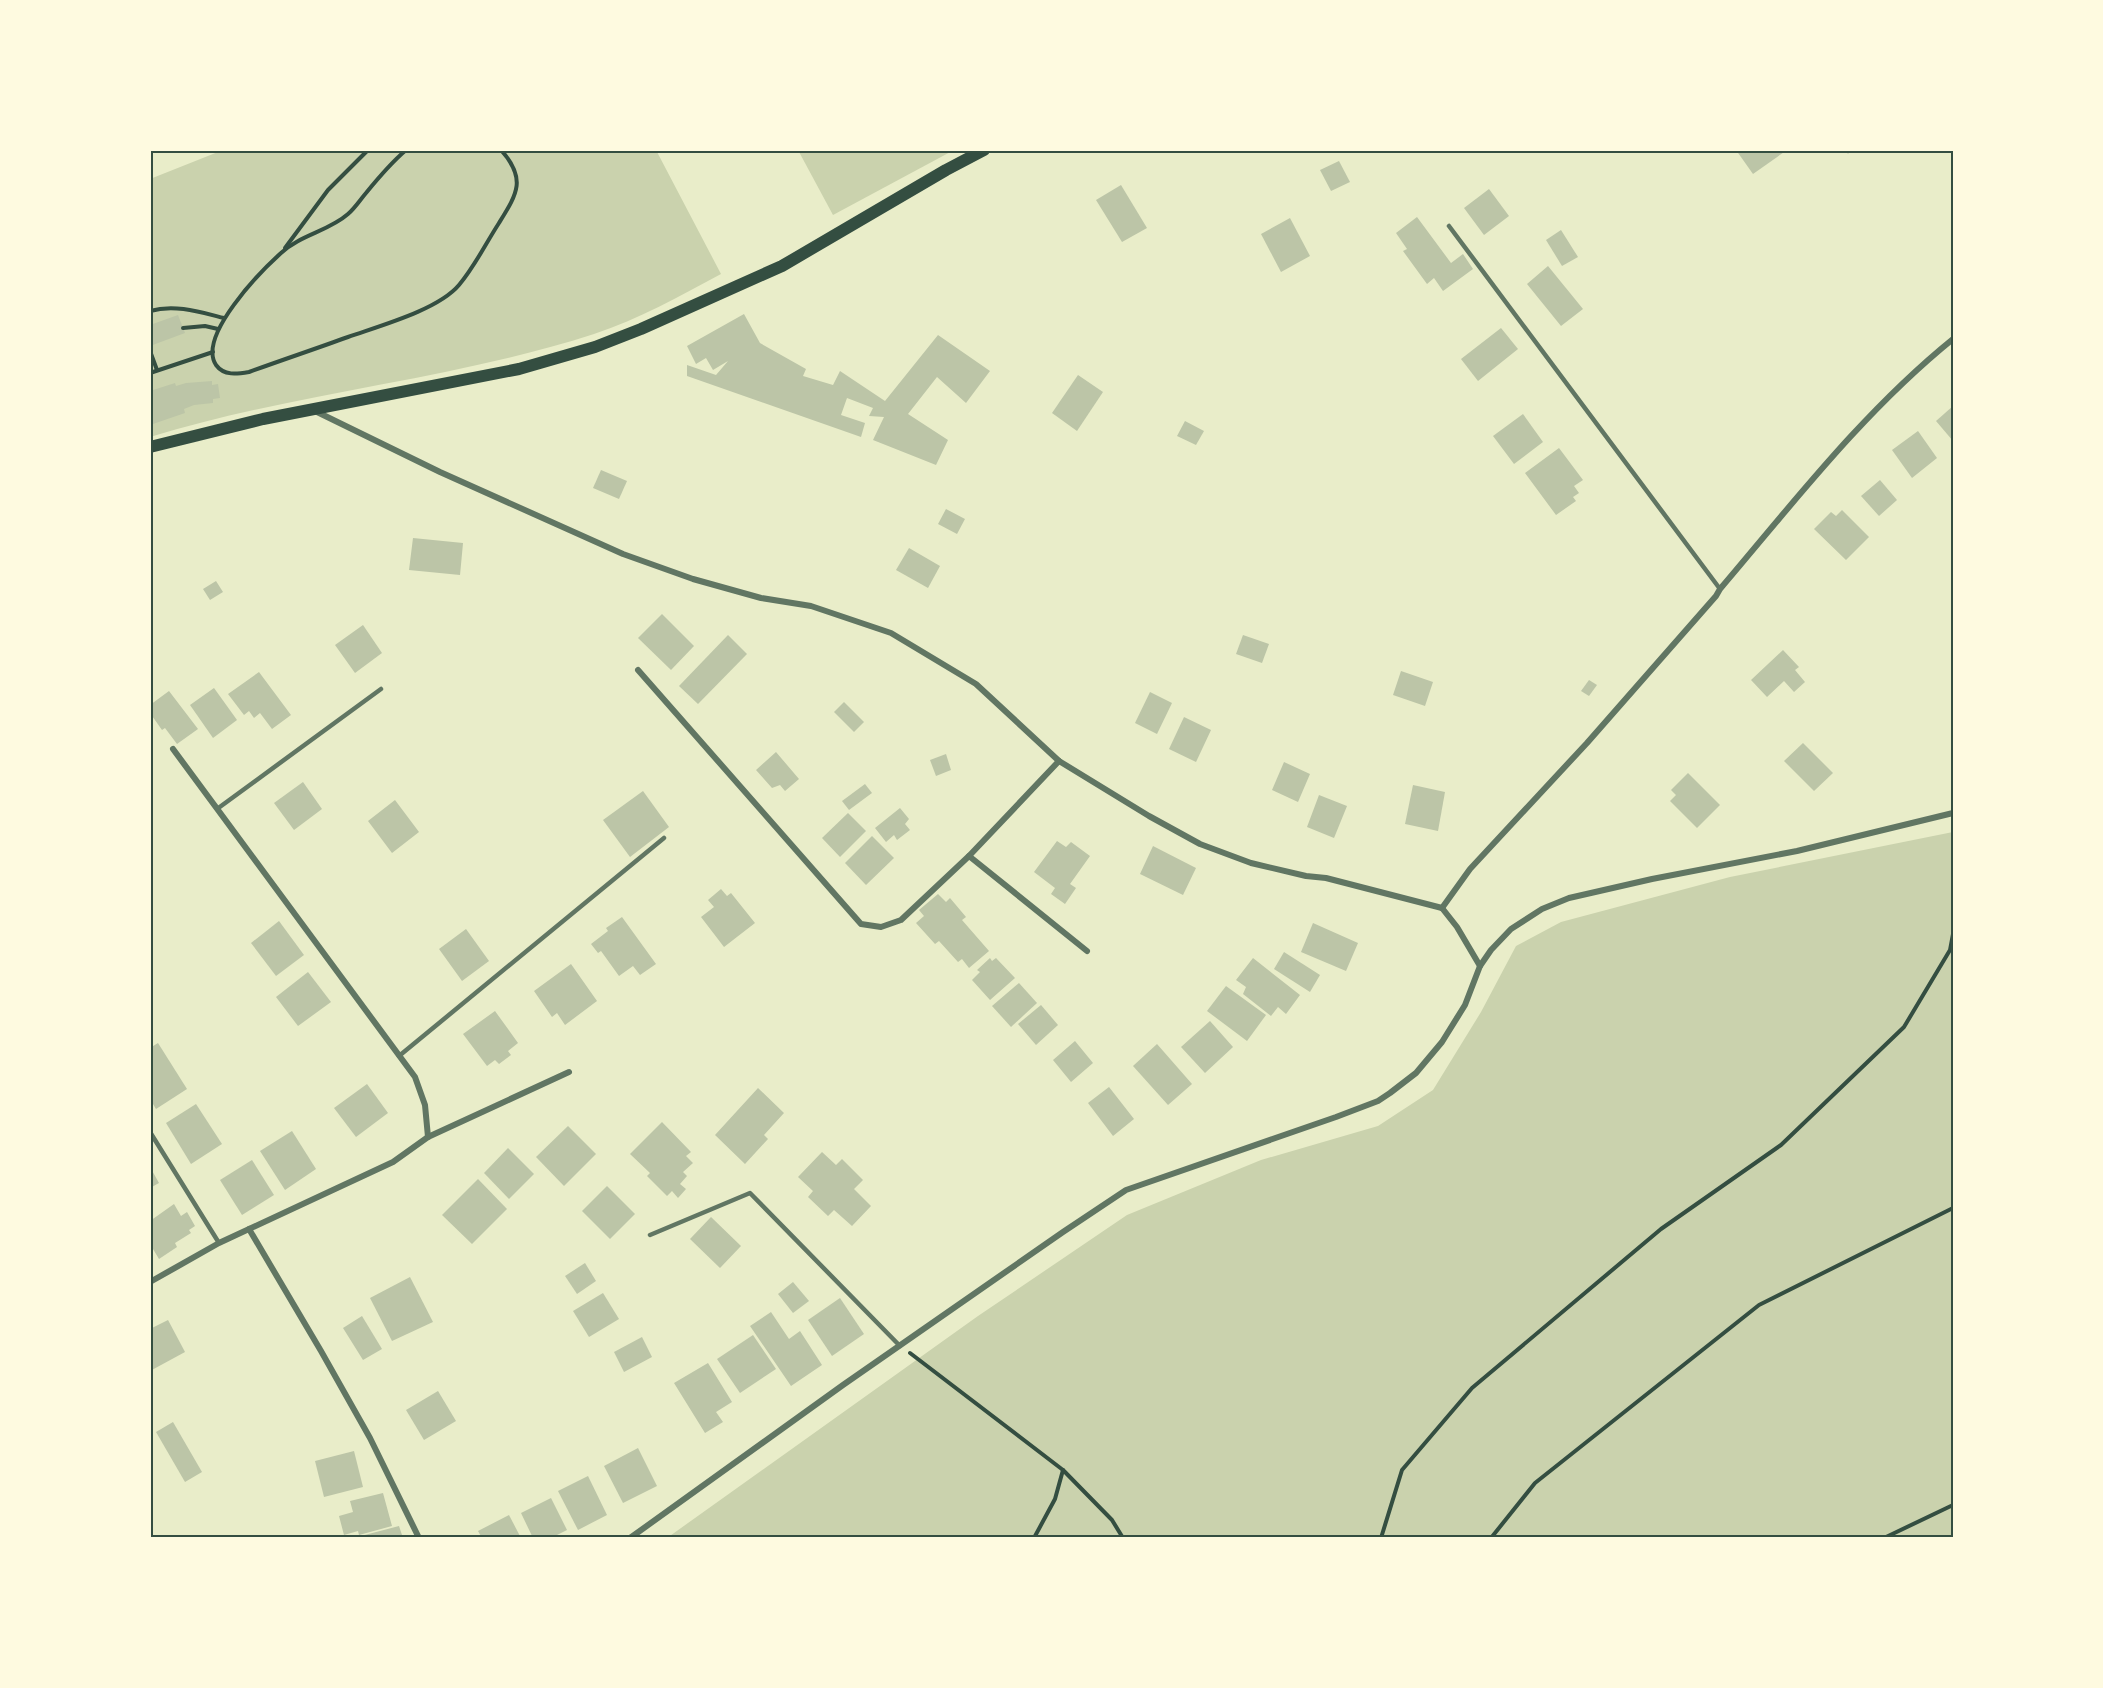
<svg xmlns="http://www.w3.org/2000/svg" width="2103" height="1688" viewBox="0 0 2103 1688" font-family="'Fira Sans Condensed',sans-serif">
  <rect width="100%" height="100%" fill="#e9edc9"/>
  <g fill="#cad2ad">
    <path d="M223 150H656L721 274C680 296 639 319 594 334 449 381 296 392 150 437V179Z"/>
    <polygon points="798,150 954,150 833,215"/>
    <polygon points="1953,832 1953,1538 667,1538 978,1316 1127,1215 1261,1160 1378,1126 1433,1090 1481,1012 1516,946 1561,922 1730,877"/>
  </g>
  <g fill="#bcc5a7">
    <polygon points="1736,150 1787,150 1753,174"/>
    <polygon points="1339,161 1350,182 1331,191 1320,170"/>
    <polygon points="1121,185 1147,228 1122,242 1096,200"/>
    <polygon points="1489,189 1509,216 1484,235 1464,208"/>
    <polygon points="1417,217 1451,263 1463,254 1473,269 1443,291 1434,278 1427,284 1403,251 1407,249 1396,233"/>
    <polygon points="1290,218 1310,256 1281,272 1261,234"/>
    <polygon points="1561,230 1578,257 1562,266 1546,240"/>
    <polygon points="1548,266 1583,309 1561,326 1527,284"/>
    <polygon points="744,314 760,343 806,369 803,376 833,385 840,371 885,401 938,335 990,371 966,403 937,377 908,414 948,440 936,465 873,440 884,417 869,416 873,408 847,398 841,415 865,423 861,437 687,376 687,365 716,375 728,361 713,370 706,358 696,364 687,346"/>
    <polygon points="178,315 185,333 150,346 150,325"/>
    <polygon points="1501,328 1518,349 1478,381 1461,359"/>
    <polygon points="1078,375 1103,392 1077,431 1052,413"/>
    <polygon points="212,381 212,385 218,384 220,398 213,399 213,403 194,405 184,409 185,413 150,425 150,391 175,383 176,386 186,383"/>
    <polygon points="1953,406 1953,441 1936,421"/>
    <polygon points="1523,414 1543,442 1514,464 1493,436"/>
    <polygon points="1185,421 1204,431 1196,445 1177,436"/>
    <polygon points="1918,431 1937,458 1912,478 1892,450"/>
    <polygon points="1559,448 1583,480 1574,486 1579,493 1573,497 1576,501 1556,515 1525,473"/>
    <polygon points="601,470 627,481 619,499 593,488"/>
    <polygon points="1880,480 1897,500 1879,516 1861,496"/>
    <polygon points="946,509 965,519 957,534 938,524"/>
    <polygon points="1842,510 1869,537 1846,560 1814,529 1831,512 1836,516"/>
    <polygon points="413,538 463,543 460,575 409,570"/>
    <polygon points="909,548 940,566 928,588 896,570"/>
    <polygon points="216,581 223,592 210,600 203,589"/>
    <polygon points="662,614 694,646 671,670 638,638"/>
    <polygon points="363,625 382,653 355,673 335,645"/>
    <polygon points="728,635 747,654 698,704 679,686"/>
    <polygon points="1243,635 1269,644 1262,663 1236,654"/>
    <polygon points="1783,650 1799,667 1795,670 1805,682 1794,692 1784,681 1767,697 1751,680"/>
    <polygon points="1401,671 1433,682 1425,706 1393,695"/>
    <polygon points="259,672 291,715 272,729 260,713 254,718 249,711 244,715 228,694"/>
    <polygon points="1589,680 1597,685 1589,696 1581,691"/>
    <polygon points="214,688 237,720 213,738 190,705"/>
    <polygon points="169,691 198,729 177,744 165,728 162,730 150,713 150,705"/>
    <polygon points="1150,692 1172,703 1157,734 1135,723"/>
    <polygon points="844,702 864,722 854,732 834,712"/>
    <polygon points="1184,717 1211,730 1196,762 1169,749"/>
    <polygon points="1803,743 1833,773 1814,791 1784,761"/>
    <polygon points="776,752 799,779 785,791 780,785 772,788 756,770"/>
    <polygon points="946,754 951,770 936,776 930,760"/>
    <polygon points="1284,762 1310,774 1298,802 1272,790"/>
    <polygon points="1688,773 1720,805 1697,828 1670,801 1676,795 1671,790"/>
    <polygon points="303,782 322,809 294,830 274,803"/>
    <polygon points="865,784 872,793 849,810 842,801"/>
    <polygon points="1413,785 1445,792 1438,831 1405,824"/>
    <polygon points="643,791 669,827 630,857 603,820"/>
    <polygon points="1319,795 1347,806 1334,838 1307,827"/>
    <polygon points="395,800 419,832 392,853 368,821"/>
    <polygon points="900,808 909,819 905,824 910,830 897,840 894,835 886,842 875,828"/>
    <polygon points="848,813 866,831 840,857 822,838"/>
    <polygon points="872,836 894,858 866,885 845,863"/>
    <polygon points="1057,841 1066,847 1071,842 1090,856 1070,884 1076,888 1065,904 1051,894 1055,888 1034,872"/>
    <polygon points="1153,846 1196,868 1183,895 1140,874"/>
    <polygon points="721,889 727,896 731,893 755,923 724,947 701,917 714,907 708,900"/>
    <polygon points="938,894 946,902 950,898 966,917 962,920 989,951 969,968 962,959 958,962 939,941 935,944 916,923 924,916 919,910"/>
    <polygon points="622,917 656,964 640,975 633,966 619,976 601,951 598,953 591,944 608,931 606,928"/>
    <polygon points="279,921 304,955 276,976 251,943"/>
    <polygon points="1313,923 1358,943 1346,971 1301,952"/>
    <polygon points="466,929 489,961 462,981 439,949"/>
    <polygon points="1284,952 1320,975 1310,992 1274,969"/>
    <polygon points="990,958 992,961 996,958 1015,978 990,1000 972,980 980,972 977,970"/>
    <polygon points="1253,958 1300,995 1286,1014 1278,1007 1271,1016 1243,994 1246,987 1236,980"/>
    <polygon points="571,964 597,1001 565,1025 557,1013 552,1017 534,991"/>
    <polygon points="308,972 331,1002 298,1026 276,997"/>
    <polygon points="1019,983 1037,1003 1011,1027 992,1006"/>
    <polygon points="1226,986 1266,1015 1247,1041 1207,1011"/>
    <polygon points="1041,1005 1058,1025 1036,1045 1018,1024"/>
    <polygon points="495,1011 518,1043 508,1051 511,1055 499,1064 495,1060 487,1066 463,1034"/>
    <polygon points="1210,1021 1233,1047 1205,1073 1181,1047"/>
    <polygon points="1075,1041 1093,1063 1071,1082 1053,1060"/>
    <polygon points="158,1043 187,1089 156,1109 150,1099 150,1048"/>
    <polygon points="1157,1044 1192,1084 1168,1105 1133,1066"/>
    <polygon points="367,1084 388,1113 356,1137 334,1108"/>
    <polygon points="1109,1087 1134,1119 1113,1136 1088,1103"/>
    <polygon points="758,1088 784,1113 764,1135 768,1139 745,1164 715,1135"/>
    <polygon points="196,1104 222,1144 191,1164 166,1123"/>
    <polygon points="662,1122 691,1152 686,1156 693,1163 683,1172 687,1176 680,1184 686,1189 678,1198 672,1191 667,1196 647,1176 650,1173 630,1154"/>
    <polygon points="568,1126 596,1154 564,1186 536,1157"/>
    <polygon points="292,1131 316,1169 285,1190 260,1151"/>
    <polygon points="508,1148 534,1174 509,1199 484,1173"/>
    <polygon points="822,1152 836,1165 842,1159 863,1180 854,1189 871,1206 852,1226 834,1210 828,1216 808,1197 813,1191 798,1177"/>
    <polygon points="252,1160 274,1195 242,1215 220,1180"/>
    <polygon points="150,1167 159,1183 150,1188"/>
    <polygon points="478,1179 507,1209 472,1244 442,1215"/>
    <polygon points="607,1186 635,1214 610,1239 582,1211"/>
    <polygon points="174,1204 181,1216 187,1212 195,1226 189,1230 191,1233 175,1243 177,1247 159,1259 153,1249 150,1250 150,1221"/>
    <polygon points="711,1217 741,1246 720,1268 690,1239"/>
    <polygon points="585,1263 596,1281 577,1294 565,1276"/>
    <polygon points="410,1277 433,1322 392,1341 370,1298"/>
    <polygon points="793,1282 809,1301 793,1313 778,1294"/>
    <polygon points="603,1293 619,1319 589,1337 573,1311"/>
    <polygon points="840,1298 864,1334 832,1356 808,1320"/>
    <polygon points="771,1312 789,1339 800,1331 822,1365 791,1386 750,1326"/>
    <polygon points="362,1316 382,1349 363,1360 343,1328"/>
    <polygon points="168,1320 185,1352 150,1371 150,1329"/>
    <polygon points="753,1335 776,1369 740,1393 717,1359"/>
    <polygon points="642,1337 652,1357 624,1372 614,1352"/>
    <polygon points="708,1363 732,1402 716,1412 723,1422 705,1433 674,1383"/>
    <polygon points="438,1391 456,1421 424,1440 406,1410"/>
    <polygon points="173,1422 202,1472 185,1482 156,1432"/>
    <polygon points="638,1448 657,1486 623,1503 604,1466"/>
    <polygon points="354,1451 363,1487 324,1497 315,1461"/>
    <polygon points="588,1476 607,1515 578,1530 558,1491"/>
    <polygon points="383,1493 392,1526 359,1535 358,1531 344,1535 339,1516 353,1512 350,1501"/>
    <polygon points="551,1498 567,1530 551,1538 533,1538 521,1513"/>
    <polygon points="509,1515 521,1538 482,1538 478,1531"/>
    <polygon points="399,1526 403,1538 362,1538 361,1536"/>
  </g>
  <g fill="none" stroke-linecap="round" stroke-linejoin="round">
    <g stroke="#344e41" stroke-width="4">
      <path d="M406 150C391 163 379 177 366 193 360 200 355 208 348 214 329 231 300 235 281 253 261 271 197 336 216 365 224 376 237 374 249 372 282 360 315 349 348 337 379 326 438 310 459 285 475 266 486 243 499 223 517 194 527 179 501 150"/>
      <polyline points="285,248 328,190 368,150"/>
      <path d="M150 311C175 304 200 312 224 318"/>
      <polyline points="183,328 205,326 218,329"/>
      <polyline points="150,351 157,370"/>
      <polyline points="150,373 213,352"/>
      <polyline points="910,1353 1063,1470 1112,1520 1123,1538"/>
      <polyline points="1034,1538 1055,1499 1063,1470"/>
      <polyline points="1381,1538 1402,1470 1472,1388 1661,1229 1781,1145 1904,1027 1950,950 1953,934"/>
      <polyline points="1491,1538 1535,1483 1759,1305 1953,1208"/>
      <polyline points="1884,1538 1953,1505"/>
    </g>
    <g stroke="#617663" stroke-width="4.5">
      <polyline points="1848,150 1848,151"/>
      <polyline points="1449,226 1720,589"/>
      <polyline points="217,809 381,689"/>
      <polyline points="399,1056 664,838"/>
      <polyline points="150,1132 219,1243"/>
      <polyline points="650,1235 750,1193 900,1346"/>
    </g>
    <g stroke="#617663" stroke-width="6">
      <polyline points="315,411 440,472 623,554 693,579 761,598 811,606 891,633 976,684 1059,761 1149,816 1200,844 1251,863 1306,876 1326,878 1442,908"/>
      <polyline points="638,670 861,924 881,927 901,920 969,856"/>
      <polyline points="173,749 415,1077 425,1105 428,1137"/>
      <polyline points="1059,761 969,856 1087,951"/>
      <path d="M1442 908 1470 869 1587 743 1716 596 1720 589C1794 502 1864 411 1953 339"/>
      <polyline points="1442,908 1457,927 1480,966"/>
      <polyline points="249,1229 321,1351 370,1438 419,1538"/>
      <polyline points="150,1282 219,1243 393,1162 428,1137 569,1072"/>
      <polyline points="630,1538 843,1385 1063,1232 1126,1190 1336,1117 1378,1101 1390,1093 1416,1073 1442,1042 1465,1005 1480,966 1491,950 1511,929 1542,909 1569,898 1652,879 1797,851 1953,813"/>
    </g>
    <polyline stroke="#344e41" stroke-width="12" points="150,447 263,419 519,369 595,347 641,329 782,266 946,170 984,150"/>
  </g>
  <rect width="2103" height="1688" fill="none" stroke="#fefae0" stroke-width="303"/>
  <rect x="152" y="152" width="1800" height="1384" fill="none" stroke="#344e41" stroke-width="2"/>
</svg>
